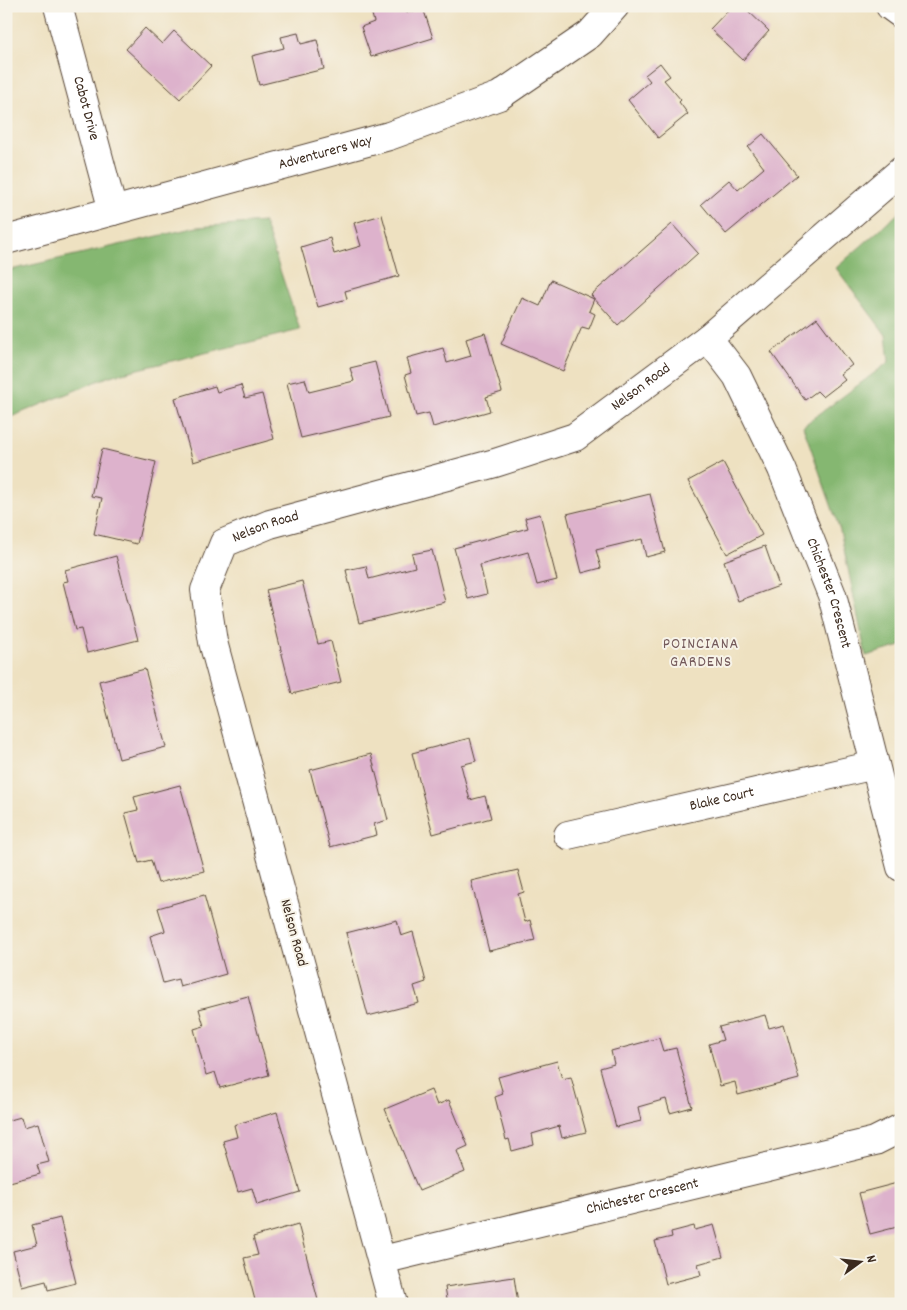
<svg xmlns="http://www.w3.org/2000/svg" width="907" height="1310" viewBox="0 0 907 1310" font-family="Dekko,sans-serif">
  <rect width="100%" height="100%" fill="#f7f3e8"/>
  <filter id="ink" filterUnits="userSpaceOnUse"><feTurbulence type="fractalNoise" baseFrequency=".02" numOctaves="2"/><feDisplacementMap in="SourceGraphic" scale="10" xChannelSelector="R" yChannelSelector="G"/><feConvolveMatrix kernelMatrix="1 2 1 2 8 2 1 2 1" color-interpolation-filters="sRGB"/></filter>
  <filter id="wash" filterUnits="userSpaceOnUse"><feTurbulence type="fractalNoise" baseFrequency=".0096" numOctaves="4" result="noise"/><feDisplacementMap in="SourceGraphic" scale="20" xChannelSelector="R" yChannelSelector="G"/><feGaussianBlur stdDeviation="1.12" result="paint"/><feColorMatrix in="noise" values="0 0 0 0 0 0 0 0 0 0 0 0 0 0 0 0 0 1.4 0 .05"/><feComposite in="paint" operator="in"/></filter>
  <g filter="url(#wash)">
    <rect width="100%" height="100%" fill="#eee1c1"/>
    <g fill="#85b771" stroke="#607048">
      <polygon points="901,211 901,646 866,656 840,530 803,426 889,362 886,335 836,268"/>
      <polygon points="264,222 300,330 110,376 6,419 6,271 197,227"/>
    </g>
    <g id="blocks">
      <g fill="#ddb2cc">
        <polygon points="372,6 405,6 407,13 423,8 433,38 371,57 361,27 374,22 370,7"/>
        <polygon points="732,6 743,6 769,31 743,60 710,29"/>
        <polygon points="145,28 162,44 174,31 211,66 180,99 126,49"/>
        <polygon points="298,33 301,44 317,40 324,69 259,85 252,56 284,48 281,37"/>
        <polygon points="660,63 670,76 664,80 681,100 679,102 688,114 658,138 628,100 650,81 645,75"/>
        <polygon points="763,134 797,175 726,234 701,204 729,180 738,190 764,168 748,147"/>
        <polygon points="382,215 399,276 345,291 347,299 318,307 301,247 330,238 334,254 361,246 354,223"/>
        <polygon points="672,224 698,253 618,325 591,295"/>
        <polygon points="551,280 594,299 589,311 595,314 589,329 582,327 563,371 501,344 522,298 540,306"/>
        <polygon points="817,318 852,365 840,374 845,380 823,397 817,391 805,400 771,352"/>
        <polygon points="485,333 502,392 486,397 490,411 433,427 429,413 416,416 405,375 411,373 407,358 443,348 447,363 471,356 466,339"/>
        <polygon points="375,362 389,417 301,438 287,383 305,379 309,392 354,381 350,368"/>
        <polygon points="241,385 245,398 262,394 274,439 193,462 175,398 215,386 217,392"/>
        <polygon points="102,449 156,462 137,544 94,534 102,498 91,496"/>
        <polygon points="723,462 762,535 727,554 688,481"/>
        <polygon points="650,494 665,552 646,557 642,539 596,550 601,568 582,573 567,514"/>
        <polygon points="540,514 557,580 537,585 528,552 480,565 487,594 468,599 454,548 528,528 525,518"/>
        <polygon points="765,546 779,586 738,601 724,561"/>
        <polygon points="432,550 445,602 359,623 346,570 366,566 369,579 415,567 412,554"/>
        <polygon points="116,556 138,640 87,653 81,629 75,630 63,582 68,581 65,570"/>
        <polygon points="302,581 318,644 331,641 341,682 292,694 266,590"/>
        <polygon points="145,669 166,747 119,759 99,681"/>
        <polygon points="470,738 476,761 461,765 470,800 485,796 491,818 433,834 412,753"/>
        <polygon points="371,754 388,820 374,824 377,835 330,847 310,770"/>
        <polygon points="180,785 204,871 158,883 151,860 139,863 125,813 138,810 134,797"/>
        <polygon points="518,870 524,892 518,894 525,922 530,920 535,940 489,951 471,881"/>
        <polygon points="204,895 226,974 180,987 178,979 163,983 150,936 165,931 158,908"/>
        <polygon points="397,920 401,936 413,932 426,982 414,986 419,1003 368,1016 346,933"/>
        <polygon points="248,996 269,1075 220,1088 215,1072 206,1075 194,1029 204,1026 199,1009"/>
        <polygon points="765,1015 769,1028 784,1024 799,1079 738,1095 735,1082 720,1086 709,1044 723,1040 719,1027"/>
        <polygon points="659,1038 663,1051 676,1048 692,1107 670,1113 666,1099 638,1107 641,1121 616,1127 600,1068 614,1064 611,1051"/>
        <polygon points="557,1061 562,1079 571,1077 586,1132 562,1138 559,1126 532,1134 534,1145 512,1151 509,1139 506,1140 495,1097 503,1094 498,1077"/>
        <polygon points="431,1090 437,1105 449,1100 468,1146 457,1151 465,1172 419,1191 385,1109"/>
        <polygon points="277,1112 300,1192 257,1205 252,1188 238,1192 223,1141 237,1137 234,1125"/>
        <polygon points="21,1117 24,1127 38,1123 49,1162 37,1165 40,1174 6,1183 6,1121"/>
        <polygon points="901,1182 901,1226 870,1234 859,1193"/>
        <polygon points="60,1218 76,1283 48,1290 46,1281 22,1287 13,1251 37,1245 32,1225"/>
        <polygon points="298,1224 319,1304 256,1304 244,1258 258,1255 253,1237"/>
        <polygon points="714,1225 723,1257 698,1264 701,1275 666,1284 655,1241 672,1237 671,1232 694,1226 695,1230"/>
        <polygon points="514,1277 518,1304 448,1304 445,1287"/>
      </g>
    </g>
  </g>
  <g filter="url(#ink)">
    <use href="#blocks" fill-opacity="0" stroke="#564536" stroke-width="1"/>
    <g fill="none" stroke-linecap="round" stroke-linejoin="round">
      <defs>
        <g id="minor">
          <path id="s1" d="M58 6 113 211"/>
          <polyline points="890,6 901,14"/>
          <path id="s2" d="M6 240 389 136 499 96 590 34 615 6"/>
          <path id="s3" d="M708 338 737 376 782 469 832 595 901 867"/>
          <path id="s4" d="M568 835 875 765"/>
          <path id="s5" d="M382 1260 875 1141 901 1128"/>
          <path id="s6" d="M393 1304 213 642 205 590 224 543 270 524 495 463 575 437 708 338 901 171"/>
        </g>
      </defs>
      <use href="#minor" stroke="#564536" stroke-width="30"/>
      <polyline stroke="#564536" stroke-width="3" stroke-dasharray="4 4" stroke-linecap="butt" points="895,1304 901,1302"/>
      <use href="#minor" stroke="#fff" stroke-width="28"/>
    </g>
  </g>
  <g text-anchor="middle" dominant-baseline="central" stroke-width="4" stroke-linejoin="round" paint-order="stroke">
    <g font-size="15" fill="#3b2a1e" stroke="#f7f3e8">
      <text stroke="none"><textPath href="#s1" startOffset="106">Cabot Drive</textPath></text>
      <text stroke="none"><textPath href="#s2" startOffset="331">Adventurers Way</textPath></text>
      <text stroke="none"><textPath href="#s6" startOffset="1239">Nelson Road</textPath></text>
      <text stroke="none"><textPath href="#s6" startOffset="834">Nelson Road</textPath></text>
      <text stroke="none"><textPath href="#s3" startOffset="284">Chichester Crescent</textPath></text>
      <text stroke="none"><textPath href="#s4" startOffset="158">Blake Court</textPath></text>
      <text transform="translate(293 933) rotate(75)">Nelson Road</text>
      <text stroke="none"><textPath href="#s5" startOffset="268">Chichester Crescent</textPath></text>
    </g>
    <g font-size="16" letter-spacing="1" fill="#745a5b" stroke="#f7f3e8">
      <text x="701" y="644">POINCIANA<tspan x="701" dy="18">GARDENS</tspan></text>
    </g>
  </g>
  <rect width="907" height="1310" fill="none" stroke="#f7f3e8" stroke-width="25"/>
  <g transform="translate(860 1262) rotate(75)" stroke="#f7f3e8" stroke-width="4" paint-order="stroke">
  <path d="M0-4L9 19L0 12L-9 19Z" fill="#3b2a1e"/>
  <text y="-8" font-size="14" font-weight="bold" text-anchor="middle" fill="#3b2a1e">N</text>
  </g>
</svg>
